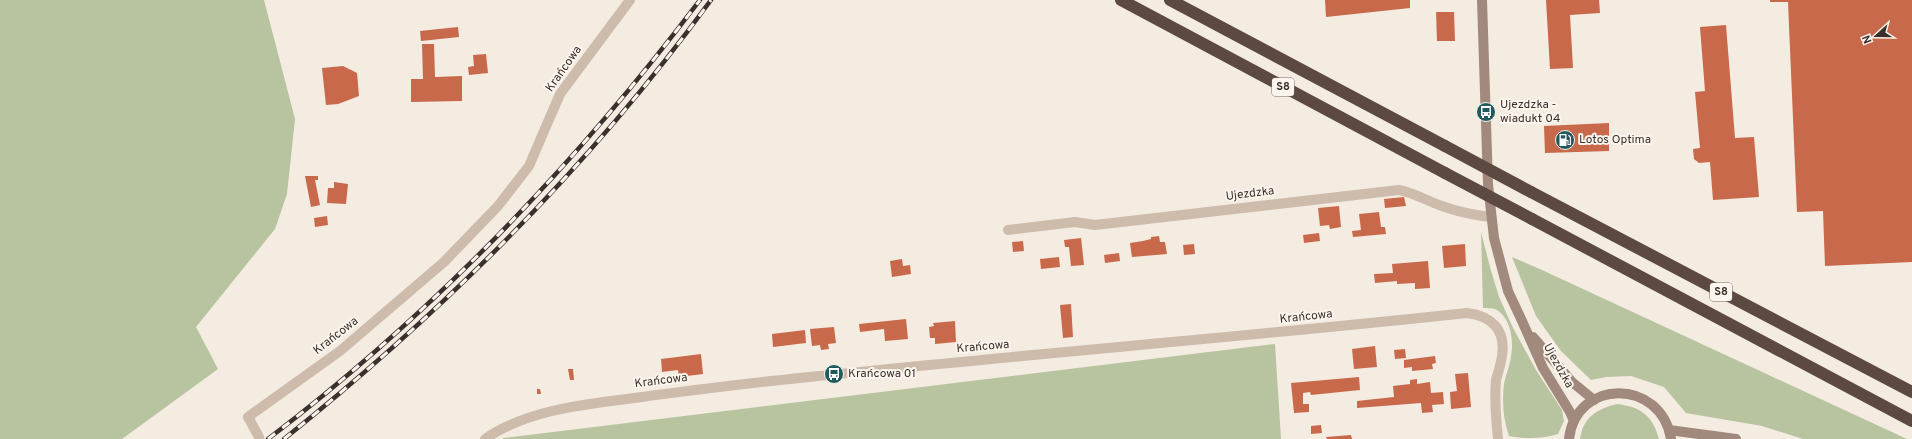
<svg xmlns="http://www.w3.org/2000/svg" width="1912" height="439" viewBox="0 0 1912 439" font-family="Overpass,sans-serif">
  <rect width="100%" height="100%" fill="#f4ebe1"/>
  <g fill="#b8c4a0">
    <polygon points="0,0 264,0 295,119 287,194 275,229 196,327 218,369 122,439 0,439"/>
    <path d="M1481 232 1490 267 1499 297 1513 328 1536 370 1562 410 1564 421 1558 434C1544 439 1523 439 1509 436 1503 419 1502 401 1504 384 1506 374 1510 366 1511 356 1514 341 1511 317 1495 309 1492 308 1487 308 1483 308Z"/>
    <polygon points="1512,257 1542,270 1907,439 1803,439 1762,426 1686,413 1664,387 1631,376 1606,377 1591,380 1561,351 1536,316"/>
    <polygon points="1275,344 1281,439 503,439 503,438"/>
    <path d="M1617 404C1641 407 1652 415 1659 439H1580C1583 417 1597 409 1617 404Z"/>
  </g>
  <g fill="#c8694b">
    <polygon points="1325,0 1410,0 1410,8 1326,17"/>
    <polygon points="1546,0 1599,0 1600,13 1570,15 1573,68 1550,69"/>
    <polygon points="1770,0 1912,0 1912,262 1825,266 1823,211 1797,212 1788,2 1770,2"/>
    <polygon points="1436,12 1454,12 1455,41 1437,41"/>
    <polygon points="1726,25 1735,138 1754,137 1759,197 1713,200 1710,162 1699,163 1694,159 1693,149 1700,148 1695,92 1705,91 1700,27"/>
    <polygon points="458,27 459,37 421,41 420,31"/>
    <polygon points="422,44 434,44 435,77 462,76 462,101 411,102 411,79 423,79"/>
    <polygon points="486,54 488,73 469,75 468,67 474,66 473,55"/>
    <polygon points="343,66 357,73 359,96 338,104 326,105 322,68"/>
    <polygon points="1609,123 1609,151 1545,153 1544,126"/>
    <polygon points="305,176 318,176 318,180 315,180 320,205 311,207"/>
    <polygon points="334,182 348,184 346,204 327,203 328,188 334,188"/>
    <polygon points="1404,197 1406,206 1385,208 1384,199"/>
    <polygon points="1339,206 1341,227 1330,229 1329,225 1320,226 1318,208"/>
    <polygon points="1379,212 1381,227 1385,227 1386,234 1353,237 1352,231 1361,230 1359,214"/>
    <polygon points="327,216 328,225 315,227 314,218"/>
    <polygon points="1319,233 1320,241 1304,243 1303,235"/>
    <polygon points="1159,236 1160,242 1165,242 1167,254 1132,257 1130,243 1143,241 1151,239 1151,237"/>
    <polygon points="1081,238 1084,265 1071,266 1069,247 1065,247 1064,240"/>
    <polygon points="1023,241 1024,251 1013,252 1012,242"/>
    <polygon points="1194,244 1195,254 1184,255 1183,245"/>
    <polygon points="1465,244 1466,266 1444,268 1442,246"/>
    <polygon points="1119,253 1120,261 1105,263 1104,255"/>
    <polygon points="1059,257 1060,267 1041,269 1040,259"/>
    <polygon points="902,259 903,266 910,265 911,274 892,277 890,261"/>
    <polygon points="1428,261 1430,288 1415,289 1415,283 1397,284 1397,281 1375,283 1374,274 1393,273 1392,264"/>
    <polygon points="1071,304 1073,337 1063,338 1060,305"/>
    <polygon points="906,319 908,339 885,341 884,329 860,332 859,324"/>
    <polygon points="955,321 956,342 935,344 935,338 930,338 929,327 934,326 933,323"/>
    <polygon points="834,327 836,343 828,344 829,349 821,350 820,345 812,346 810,329"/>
    <polygon points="805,330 806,343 773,347 772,334"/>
    <polygon points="1375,346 1377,367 1354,369 1352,349"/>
    <polygon points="1405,349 1406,358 1395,359 1394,350"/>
    <polygon points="701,354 703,374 679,377 678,370 662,372 661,359"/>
    <polygon points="1435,356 1436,363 1432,364 1433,369 1412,371 1412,367 1404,368 1404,360"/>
    <polygon points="568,369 573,369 574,380 570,380"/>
    <polygon points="1468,373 1471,407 1451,409 1450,392 1457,391 1455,374"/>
    <polygon points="1359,377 1360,390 1311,395 1310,392 1303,393 1303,404 1309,404 1309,412 1294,413 1291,383"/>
    <polygon points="1417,379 1417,384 1430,382 1431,393 1443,392 1444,404 1432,405 1433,412 1422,413 1421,403 1357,408 1357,401 1394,397 1393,386 1410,384 1410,380"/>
    <polygon points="537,389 540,389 541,394 537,394"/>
    <polygon points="1321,425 1322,433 1311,434 1311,426"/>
    <polygon points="1351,435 1352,439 1327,439 1326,437"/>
  </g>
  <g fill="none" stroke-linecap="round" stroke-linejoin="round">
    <g stroke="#cdbbac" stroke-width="10">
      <path d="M1008 230 1075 222 1095 225 1399 190C1415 193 1427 201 1442 206 1458 212 1474 215 1490 217"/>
      <polyline points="259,437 248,417 340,351 444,262 498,206 529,166 560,94 630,0"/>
      <path d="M485 439C530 408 590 404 642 397 685 391 728 386 771 381 1003 356 1235 338 1467 313 1492 316 1506 330 1502 356 1501 364 1498 372 1496 380 1494 400 1496 420 1498 439"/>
    </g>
    <g stroke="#a18a7d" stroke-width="10">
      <polyline points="1482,0 1488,184 1494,238 1508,291 1522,321 1543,368 1570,412 1574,421"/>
      <polyline points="1533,337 1572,382 1594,400"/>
      <polyline points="1669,430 1736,439"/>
      <path d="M1569 439C1576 378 1661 378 1671 439"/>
    </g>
    <g stroke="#5c4a42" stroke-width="12">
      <polyline points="1121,0 1445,173"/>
      <polyline points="1170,0 1445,146"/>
      <polyline points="1531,192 1912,392"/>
      <polyline points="1532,219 1912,421"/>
    </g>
    <defs>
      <g id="rail">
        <path d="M268 439C432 314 576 164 700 0"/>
        <path d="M284 439C444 311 590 166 711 0"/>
      </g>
    </defs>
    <use href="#rail" stroke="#3b302b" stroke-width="4.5"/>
    <use href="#rail" stroke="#fbf5ee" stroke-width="3" stroke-dasharray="9" stroke-linecap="butt"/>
    <g stroke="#5c4a42" stroke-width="12">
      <polyline points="1445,146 1531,192"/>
      <polyline points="1445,173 1532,219"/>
    </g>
  </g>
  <defs>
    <symbol id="bus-disc" viewBox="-11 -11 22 22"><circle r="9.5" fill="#1f5a5e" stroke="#fbf5ee"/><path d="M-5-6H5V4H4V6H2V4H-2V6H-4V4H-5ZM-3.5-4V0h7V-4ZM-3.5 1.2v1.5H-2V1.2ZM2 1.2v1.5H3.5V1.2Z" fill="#fff"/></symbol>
    <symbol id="fuel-disc" viewBox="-11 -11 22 22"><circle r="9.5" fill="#1f5a5e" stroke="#fbf5ee"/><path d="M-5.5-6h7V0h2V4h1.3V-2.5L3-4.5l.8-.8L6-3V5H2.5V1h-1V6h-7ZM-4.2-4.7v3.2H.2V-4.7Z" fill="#fff"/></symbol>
  </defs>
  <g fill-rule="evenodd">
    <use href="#bus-disc" x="1475" y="101" width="22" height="22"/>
    <use href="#fuel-disc" x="1554" y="129" width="22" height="22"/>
    <use href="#bus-disc" x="823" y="363" width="22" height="22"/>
  </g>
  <g text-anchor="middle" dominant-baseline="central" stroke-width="4" stroke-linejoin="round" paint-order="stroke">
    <g fill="#fbf5ee" stroke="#756b66" stroke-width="1">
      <rect x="1272" y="78" width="22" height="18" rx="3"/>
      <rect x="1710" y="283" width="22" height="18" rx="3"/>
    </g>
    <g font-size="11" font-weight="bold" fill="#3b302b">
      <text x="1283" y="87">S8</text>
      <text x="1721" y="292">S8</text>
    </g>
    <g font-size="12" fill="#3b302b" stroke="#fbf5ee">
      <text transform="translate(564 69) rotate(-55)">Krańcowa</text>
      <text transform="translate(1250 194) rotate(-7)">Ujezdzka</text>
      <text transform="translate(1306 317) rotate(-6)">Krańcowa</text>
      <text transform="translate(336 336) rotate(-38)">Krańcowa</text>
      <text transform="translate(983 347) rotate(-5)">Krańcowa</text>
      <text transform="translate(1558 366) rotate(61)">Ujezdzka</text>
      <text transform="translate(661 381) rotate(-7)">Krańcowa</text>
    </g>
    <g font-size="12" fill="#3b302b" stroke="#fbf5ee" text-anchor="start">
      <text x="1500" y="105">Ujezdzka -<tspan x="1500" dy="14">wiadukt 04</tspan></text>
      <text x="1579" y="140">Lotos Optima</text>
      <text x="848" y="374">Krańcowa 01</text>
    </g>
  </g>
  <g transform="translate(1876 36) rotate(249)" stroke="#fbf5ee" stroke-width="3" paint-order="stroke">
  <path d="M0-3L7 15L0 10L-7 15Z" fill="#3b302b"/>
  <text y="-6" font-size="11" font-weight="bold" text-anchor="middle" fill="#3b302b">N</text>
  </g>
</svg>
